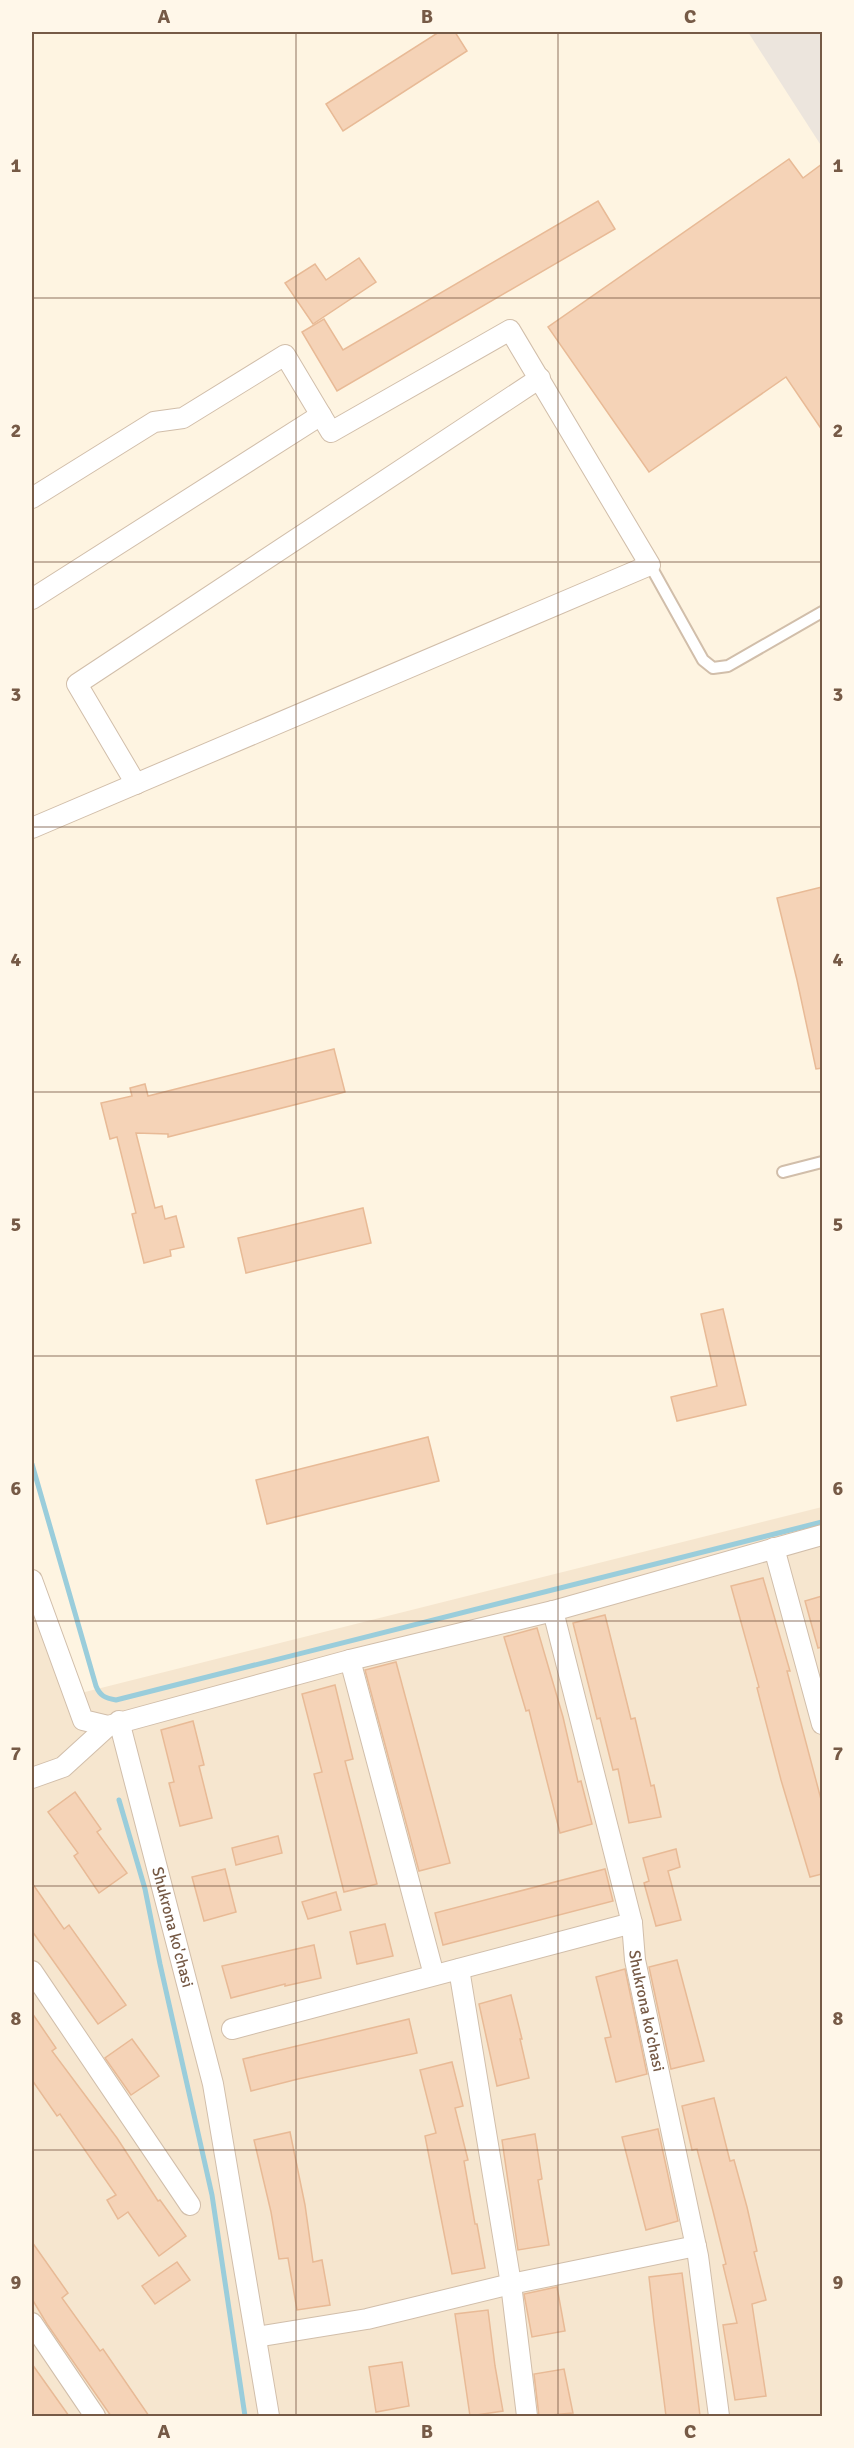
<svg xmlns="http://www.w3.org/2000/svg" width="854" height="2448" viewBox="0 0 854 2448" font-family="Signika,sans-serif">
  <rect width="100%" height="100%" fill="#fef4e1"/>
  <polygon fill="#f6e6cf" points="822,1507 822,2416 32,2416 32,1569 69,1696"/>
  <polygon fill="#ece5dd" points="748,32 822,32 822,147 793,102"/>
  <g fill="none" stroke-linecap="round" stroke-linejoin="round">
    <g stroke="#9acddb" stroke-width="5">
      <path d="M32 1464 96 1686C100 1696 105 1698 116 1700L822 1522"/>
      <polyline points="119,1800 145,1889 160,1964 212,2195 245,2416"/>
    </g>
  </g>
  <g fill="#f5d3b7" stroke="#e8ba96" stroke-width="1.5">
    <polygon points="439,32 455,32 467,51 343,131 326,104"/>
    <polygon points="789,159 803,178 822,164 822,430 786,377 649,472 548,327"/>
    <polygon points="598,201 615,229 337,391 302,332 324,319 343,350"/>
    <polygon points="359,258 376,282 313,324 285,283 315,264 326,280"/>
    <polygon points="822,887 822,1068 816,1069 797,980 777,898"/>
    <polygon points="334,1049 345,1092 168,1137 168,1134 136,1133 155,1208 162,1206 165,1219 176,1216 184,1247 170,1250 171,1256 144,1263 132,1214 136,1213 117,1137 110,1139 101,1103 132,1096 130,1088 145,1084 148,1096"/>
    <polygon points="363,1208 371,1243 246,1273 238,1238"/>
    <polygon points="723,1309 746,1405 677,1421 671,1397 717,1386 701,1314"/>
    <polygon points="428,1437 439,1481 267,1524 256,1480"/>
    <polygon points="763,1578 790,1671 787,1671 822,1803 822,1874 810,1877 781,1780 757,1688 759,1687 731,1586"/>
    <polygon points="822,1596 822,1647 818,1648 805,1601"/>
    <polygon points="605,1615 631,1719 635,1718 651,1786 654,1785 661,1817 629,1823 618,1769 613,1770 600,1718 597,1719 573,1623"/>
    <polygon points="537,1628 563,1717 578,1782 581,1781 592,1824 560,1833 529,1710 526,1711 504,1637"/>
    <polygon points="396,1662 450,1863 419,1871 365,1670"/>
    <polygon points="335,1685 353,1759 345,1761 377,1884 344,1892 314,1774 322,1772 302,1694"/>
    <polygon points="193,1721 204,1765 199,1766 212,1818 180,1826 169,1783 174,1782 161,1730"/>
    <polygon points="75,1792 101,1829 97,1832 127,1873 99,1893 74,1856 78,1853 48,1812"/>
    <polygon points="278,1836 282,1853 236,1865 232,1848"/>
    <polygon points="676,1849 680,1867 668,1871 681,1920 656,1926 644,1883 649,1881 643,1858"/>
    <polygon points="225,1869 236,1912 204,1921 192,1877"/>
    <polygon points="605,1869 613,1901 443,1945 435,1913"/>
    <polygon points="32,1883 64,1929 69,1925 126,2005 98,2024 32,1931"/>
    <polygon points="336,1892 341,1910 308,1919 302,1902"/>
    <polygon points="385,1924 393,1956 357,1964 350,1932"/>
    <polygon points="314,1945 321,1978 285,1986 285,1984 231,1998 222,1966"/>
    <polygon points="677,1960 704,2061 671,2069 649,1967"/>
    <polygon points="625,1969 647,2074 616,2082 605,2038 611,2037 596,1977"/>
    <polygon points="511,1995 522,2039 520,2039 529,2078 497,2086 479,2004"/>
    <polygon points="32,2013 56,2048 52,2051 117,2138 158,2201 160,2200 186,2236 159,2256 128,2212 118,2219 107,2200 116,2195 60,2114 57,2116 32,2080"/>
    <polygon points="409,2019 417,2053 298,2079 251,2091 243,2059"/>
    <polygon points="132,2039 159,2076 131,2095 105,2058"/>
    <polygon points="452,2062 463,2106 455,2108 468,2160 464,2161 475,2224 477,2224 485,2268 452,2274 425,2136 436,2133 420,2070"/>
    <polygon points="714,2098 730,2161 734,2160 747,2207 757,2251 754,2252 766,2300 752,2304 766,2396 735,2400 723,2325 737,2323 723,2265 726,2264 713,2211 697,2149 692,2150 682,2106"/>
    <polygon points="658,2129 678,2221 646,2230 622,2137"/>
    <polygon points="290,2132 305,2205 313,2262 322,2260 330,2305 297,2310 288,2258 279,2259 271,2212 254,2140"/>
    <polygon points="535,2134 542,2179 538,2180 549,2245 518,2250 502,2140"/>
    <polygon points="32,2242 68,2293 62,2298 100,2351 103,2349 149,2416 111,2416 47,2324 32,2299"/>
    <polygon points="177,2262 190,2280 155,2304 142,2286"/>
    <polygon points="682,2273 691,2342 700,2416 666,2416 654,2322 649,2277"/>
    <polygon points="557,2287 565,2331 532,2337 524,2294"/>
    <polygon points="488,2310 495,2366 503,2411 470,2416 455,2314"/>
    <polygon points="402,2362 409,2406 376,2412 369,2367"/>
    <polygon points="32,2364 69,2416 32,2416"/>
    <polygon points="564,2369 573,2413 539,2416 534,2374"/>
  </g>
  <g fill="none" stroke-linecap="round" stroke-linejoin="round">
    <defs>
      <g id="lane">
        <polyline points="650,565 703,660 713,668 728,666 822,612"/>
        <polyline points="783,1172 822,1162"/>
      </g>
      <g id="street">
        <polyline points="32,498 154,422 183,418 285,355 331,432 510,330 650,565 32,828"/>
        <polyline points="32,599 321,415"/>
        <polyline points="136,784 77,684 540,378"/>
        <polyline points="774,1548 822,1724"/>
        <polyline points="32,1580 83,1720 108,1726 350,1660 553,1611 822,1535"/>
        <path id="s1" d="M553 1611 632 1923 635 1960 698 2256 719 2416"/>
        <polyline points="350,1660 434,1975"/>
        <path id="s2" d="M119 1721 213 2084 269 2416"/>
        <polyline points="32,1778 63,1767 108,1726"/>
        <polyline points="459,1969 511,2284 527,2416"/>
        <polyline points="32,1971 190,2205"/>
        <polyline points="232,2029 632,1923"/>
        <polyline points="32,2323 95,2416"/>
        <polyline points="256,2337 367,2319 511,2284 696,2246"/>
      </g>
    </defs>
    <use href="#lane" stroke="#d1beaa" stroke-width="14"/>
    <use href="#street" stroke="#d1beaa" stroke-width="22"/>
    <use href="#lane" stroke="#fff" stroke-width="10"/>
    <use href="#street" stroke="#fff" stroke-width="20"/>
  </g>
  <path fill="none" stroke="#765a46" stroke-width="1.5" stroke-opacity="0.55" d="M296 32V2416M558 32V2416M32 298H822M32 562H822M32 827H822M32 1092H822M32 1356H822M32 1621H822M32 1886H822M32 2150H822"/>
  <g text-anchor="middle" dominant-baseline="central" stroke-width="5" stroke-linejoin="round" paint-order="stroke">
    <g font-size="16" fill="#765a46" stroke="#fff7e9">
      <text stroke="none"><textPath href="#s2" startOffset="213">Shukrona ko'chasi</textPath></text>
      <text stroke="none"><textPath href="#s1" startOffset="411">Shukrona ko'chasi</textPath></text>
    </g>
  </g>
  <rect width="854" height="2448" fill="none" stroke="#fff7e9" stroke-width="66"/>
  <rect x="33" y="33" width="788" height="2382" fill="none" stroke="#765a46" stroke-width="2"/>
  <g font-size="20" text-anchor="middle" font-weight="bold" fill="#765a46">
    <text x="164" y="23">A</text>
    <text x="427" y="23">B</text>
    <text x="690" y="23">C</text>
    <text x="16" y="172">1</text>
    <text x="838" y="172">1</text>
    <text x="16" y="437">2</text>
    <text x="838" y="437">2</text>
    <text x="16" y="701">3</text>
    <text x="838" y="701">3</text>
    <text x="16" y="966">4</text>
    <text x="838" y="966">4</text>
    <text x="16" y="1231">5</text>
    <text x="838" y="1231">5</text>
    <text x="16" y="1495">6</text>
    <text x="838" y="1495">6</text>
    <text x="16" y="1760">7</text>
    <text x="838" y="1760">7</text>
    <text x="16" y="2025">8</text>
    <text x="838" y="2025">8</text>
    <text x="16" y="2289">9</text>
    <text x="838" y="2289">9</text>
    <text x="164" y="2438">A</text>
    <text x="427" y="2438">B</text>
    <text x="690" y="2438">C</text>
  </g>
</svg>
